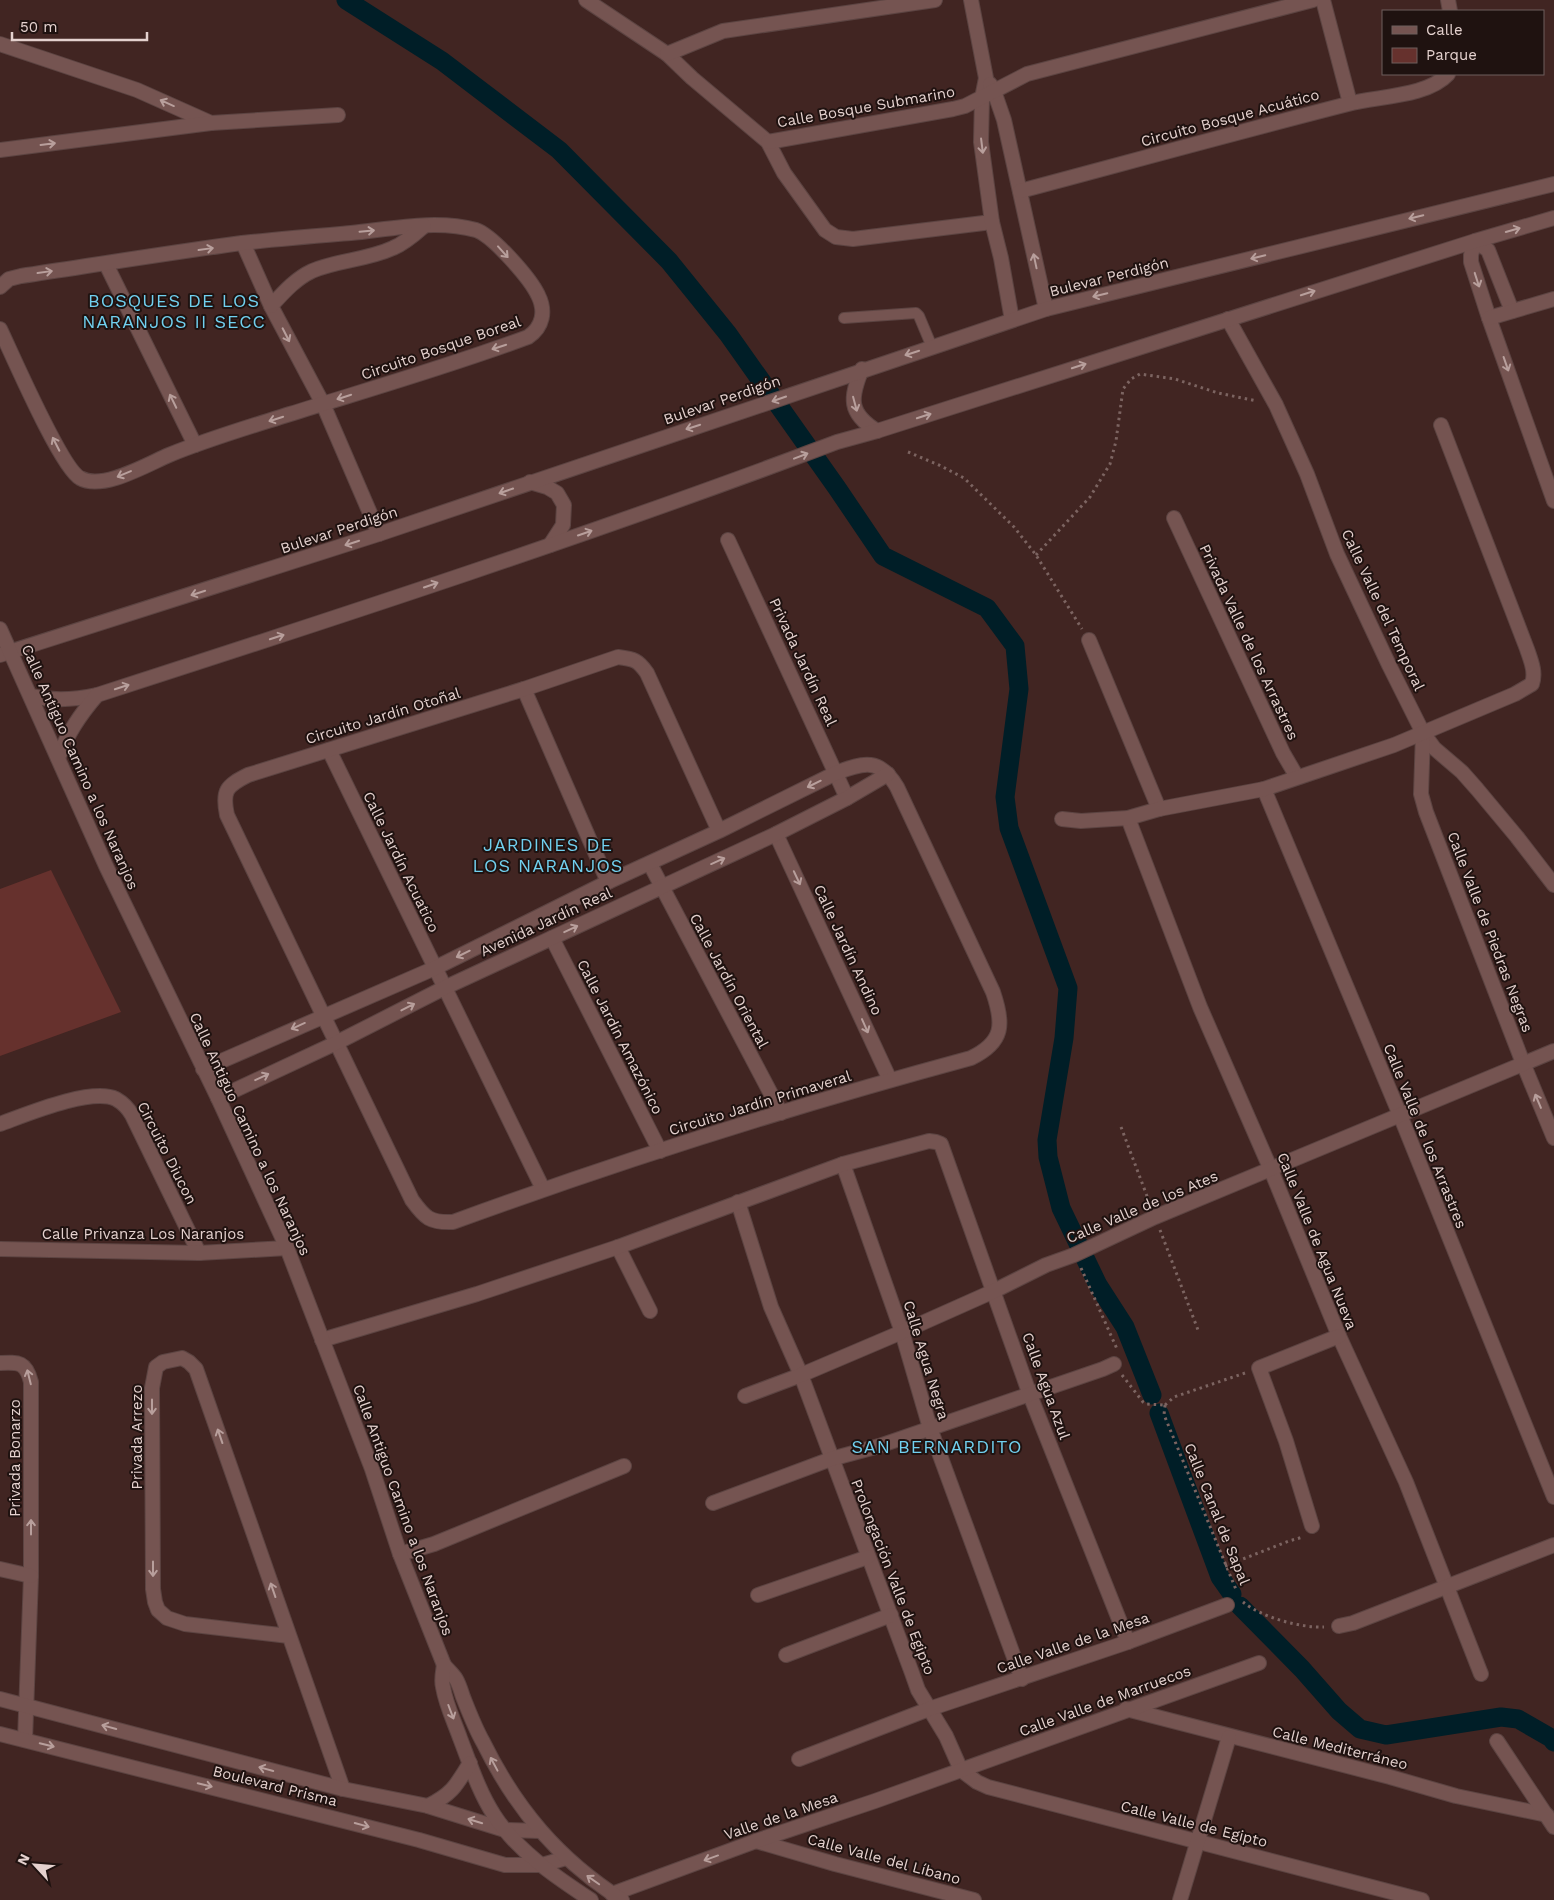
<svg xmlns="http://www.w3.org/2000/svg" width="1554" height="1900" viewBox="0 0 1554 1900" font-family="'Work Sans',sans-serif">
  <rect width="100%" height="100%" fill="#412522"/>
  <polygon fill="#66312d" points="51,870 121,1012 0,1056 0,889"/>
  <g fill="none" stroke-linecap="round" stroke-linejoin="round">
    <g stroke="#001e27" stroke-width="19">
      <polyline points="346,0 442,61 559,150 669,261 728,334 837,488 883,556 987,608 1015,646 1019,689 1005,797 1009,828 1068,988 1064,1038 1047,1140 1048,1157 1061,1208 1098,1285 1125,1327 1152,1395"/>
      <polyline points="1159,1413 1220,1577 1232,1594"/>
      <polyline points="1240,1606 1302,1669 1339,1711 1360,1729 1386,1735 1501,1717 1518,1719 1551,1738 1554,1742"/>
    </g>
    <defs>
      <polyline id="service" points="844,318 916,313 919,316 932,347"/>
      <g id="minor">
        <polyline points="586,0 667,54 692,78 768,142 784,173 825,230 836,237 853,239 992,222"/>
        <polyline points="971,0 986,78 982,98 981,142 992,222 1001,258 1012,320"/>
        <polyline points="1323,0 1350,103"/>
        <polyline points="1448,0 1450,11"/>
        <polyline points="0,44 137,90 211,123"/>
        <polyline points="667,54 723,31 935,0"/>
        <polyline points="990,84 994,91 1004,120 1046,309"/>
        <polyline points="768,142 953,109 965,106 1027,74 1313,0"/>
        <polyline points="0,150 211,123 338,115"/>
        <path d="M1020 191C1129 162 1238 132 1348 104 1377 96 1427 97 1448 74"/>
        <polyline points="243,243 271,306 323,404 379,534"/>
        <polyline points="106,264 195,445"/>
        <path d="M0 287 9 279 21 276C94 265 168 253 242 243 278 239 315 236 351 233 391 229 436 219 476 230 493 236 530 278 538 295 546 311 543 327 528 337 450 366 370 389 290 414 249 427 208 439 169 455 146 465 102 491 80 478 61 468 12 354 0 329"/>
        <path d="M271 306C283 293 295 279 312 271 338 260 367 260 393 248 405 243 415 234 424 226"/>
        <polyline points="1512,311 1488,250 1475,241 1471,255 1471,262 1489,318 1554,501"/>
        <polyline points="1489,318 1554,299"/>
        <polyline points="1228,319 1276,405 1307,474 1337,554 1389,665 1423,733 1434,748 1462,772 1477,789 1517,837 1554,885"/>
        <path d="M862 369C850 398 848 413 877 431"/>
        <polyline points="530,482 547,487 557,493 564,505 563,525 550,545"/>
        <polyline points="1174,518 1283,753 1297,777"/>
        <polyline points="728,540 847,798"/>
        <polyline points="1089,640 1159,809"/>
        <polyline points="0,655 379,534 1046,309 1554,184"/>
        <polyline points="524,689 608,882"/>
        <path d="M31 696C53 701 74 700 97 695"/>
        <polyline points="1423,733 1421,794 1426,812 1523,1063 1554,1138"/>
        <polyline points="329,750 543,1189"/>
        <path d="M58 758C68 733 79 716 97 695 345 615 593 534 837 442L877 431 1475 241 1554 218"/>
        <polyline points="1264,789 1400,1115 1554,1497"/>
        <polyline points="1128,818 1200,1007 1271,1170 1339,1336 1406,1482 1481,1674"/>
        <path d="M1062 819 1081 821 1128 818 1159 809 1264 789 1394 745 1515 694 1532 684C1536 672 1531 661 1527 649L1441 425"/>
        <polyline points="776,834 890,1080"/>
        <polyline points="650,864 781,1113"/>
        <polyline points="552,938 660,1151"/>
        <path d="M203 1069 435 968 608 882 719 831 836 773C864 762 880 758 897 787L993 992C1004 1024 1004 1042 971 1058 797 1105 623 1160 453 1222 430 1223 425 1218 412 1200L323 1015 227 815C222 791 226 786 248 775L524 689 618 657C634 659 638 660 647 673L719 831"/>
        <polyline points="218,1098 336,1043 444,988 776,834 847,798 888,774"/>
        <path d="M0 1124C25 1115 91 1087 116 1099 123 1103 128 1108 132 1115L199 1253"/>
        <polyline points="843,1164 902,1332 930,1428 1022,1679"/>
        <polyline points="738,1202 771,1307 801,1375 912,1673 918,1690 946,1736 961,1770 977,1782 988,1787 1422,1900"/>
        <polyline points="618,1247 650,1311"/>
        <polyline points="0,1249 199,1253 287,1248"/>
        <polyline points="322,1340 477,1294 618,1247 843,1164 929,1141 936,1142 941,1144 1030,1395 1128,1642"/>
        <path d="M0 1363C19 1362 26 1362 31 1382V1576L25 1740"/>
        <polyline points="745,1396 801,1375 902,1332 994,1291 1046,1265 1074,1255 1155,1217 1554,1051"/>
        <polyline points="713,1503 831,1459 879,1446 1103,1369 1114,1364"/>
        <polyline points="1312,1526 1286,1441 1259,1368 1339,1336"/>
        <polyline points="400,1554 434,1544 624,1466"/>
        <polyline points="0,1569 31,1576"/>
        <polyline points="758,1595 868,1557"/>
        <polyline points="1339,1626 1353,1623 1554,1545"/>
        <polyline points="289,1636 185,1624 167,1618 158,1610 155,1602 153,1589 152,1388 156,1367 163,1362 182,1358 189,1362 196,1369 343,1789"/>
        <polyline points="786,1655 891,1615"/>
        <polyline points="0,1699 343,1789 428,1806 505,1830 540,1831"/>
        <polyline points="1126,1709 1390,1777 1456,1796 1547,1815"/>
        <polyline points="0,1734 419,1840 505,1865 542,1865 566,1858"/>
        <polyline points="1497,1741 1554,1827"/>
        <polyline points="799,1759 929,1709 1128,1642 1227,1605"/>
        <polyline points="756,1841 835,1864 974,1900"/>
        <polyline points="612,1894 756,1841 875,1801 1259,1663"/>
        <polyline points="1180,1900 1229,1737"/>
      </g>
      <g id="tertiary">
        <path d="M0 629 106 866 218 1098 287 1248 372 1469 400 1554 444 1665C447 1669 453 1674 456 1679 459 1684 461 1691 463 1697 469 1712 475 1728 483 1742 516 1809 558 1859 622 1900"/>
        <path d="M444 1665C443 1672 441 1680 443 1687 446 1705 454 1721 460 1738 470 1764 479 1792 494 1815 517 1851 556 1877 591 1900"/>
        <path d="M428 1806C452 1794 456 1786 470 1763"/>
      </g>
    </defs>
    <use href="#service" stroke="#5c4442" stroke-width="12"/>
    <use href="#minor" stroke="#5c4442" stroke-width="16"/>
    <use href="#tertiary" stroke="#5c4442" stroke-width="16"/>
    <g stroke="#7c6461" stroke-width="3" stroke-dasharray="2.5 4" stroke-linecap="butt">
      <polyline points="908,452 939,465 964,478 1014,527 1036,555 1082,629"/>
      <polyline points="1036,555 1090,497 1110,464 1116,441 1123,389 1131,379 1140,374 1175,379 1218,393 1257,401"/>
      <polyline points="1121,1127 1150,1204"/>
      <polyline points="1160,1230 1198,1330"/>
      <polyline points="1081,1268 1117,1349"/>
      <polyline points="1122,1375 1143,1402 1146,1404 1165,1405"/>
      <polyline points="1165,1405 1164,1415 1167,1422 1237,1592"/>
      <polyline points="1165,1405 1174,1397 1245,1373"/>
      <polyline points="1225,1566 1289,1541 1303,1537"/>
      <path d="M1243 1602C1261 1617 1300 1628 1324 1627"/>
    </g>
    <use href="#service" stroke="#755451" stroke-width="10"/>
    <use href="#minor" stroke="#755451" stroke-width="14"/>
    <use href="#tertiary" stroke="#755451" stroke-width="14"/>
  </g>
  <defs><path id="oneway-shaft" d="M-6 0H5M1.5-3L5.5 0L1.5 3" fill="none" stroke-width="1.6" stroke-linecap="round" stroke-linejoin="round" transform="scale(1.25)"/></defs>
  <g stroke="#b89f9c">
    <use href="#oneway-shaft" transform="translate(167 103) rotate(-156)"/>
    <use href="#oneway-shaft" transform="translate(48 144) rotate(-7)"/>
    <use href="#oneway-shaft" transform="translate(982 146) rotate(83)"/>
    <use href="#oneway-shaft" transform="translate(1416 217) rotate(166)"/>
    <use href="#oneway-shaft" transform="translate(1513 230) rotate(-16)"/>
    <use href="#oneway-shaft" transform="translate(367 231) rotate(-5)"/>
    <use href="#oneway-shaft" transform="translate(206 249) rotate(-8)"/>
    <use href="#oneway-shaft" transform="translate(503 252) rotate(48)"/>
    <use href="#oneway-shaft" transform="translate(1258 257) rotate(166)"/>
    <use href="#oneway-shaft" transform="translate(1035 261) rotate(-102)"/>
    <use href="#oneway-shaft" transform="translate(45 272) rotate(-8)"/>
    <use href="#oneway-shaft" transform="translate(1477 280) rotate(72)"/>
    <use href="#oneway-shaft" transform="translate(1308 293) rotate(-18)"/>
    <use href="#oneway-shaft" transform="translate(1100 295) rotate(167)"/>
    <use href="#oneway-shaft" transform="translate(286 335) rotate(63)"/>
    <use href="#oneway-shaft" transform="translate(499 347) rotate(162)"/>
    <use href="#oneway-shaft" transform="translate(912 353) rotate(162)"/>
    <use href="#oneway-shaft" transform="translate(1506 364) rotate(71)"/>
    <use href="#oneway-shaft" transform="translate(1079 366) rotate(-18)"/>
    <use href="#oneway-shaft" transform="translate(344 397) rotate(162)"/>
    <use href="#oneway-shaft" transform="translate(779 399) rotate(161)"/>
    <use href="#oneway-shaft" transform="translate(173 401) rotate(-116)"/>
    <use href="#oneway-shaft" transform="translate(855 404) rotate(75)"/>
    <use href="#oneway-shaft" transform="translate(924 416) rotate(-18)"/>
    <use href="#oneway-shaft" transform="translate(276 419) rotate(162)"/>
    <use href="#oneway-shaft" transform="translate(693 427) rotate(162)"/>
    <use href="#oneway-shaft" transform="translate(56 444) rotate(-117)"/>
    <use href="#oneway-shaft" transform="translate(801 456) rotate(-21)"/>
    <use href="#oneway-shaft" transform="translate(124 474) rotate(157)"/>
    <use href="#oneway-shaft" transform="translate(506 491) rotate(161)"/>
    <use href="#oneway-shaft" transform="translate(585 533) rotate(-19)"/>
    <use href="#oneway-shaft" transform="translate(352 543) rotate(162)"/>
    <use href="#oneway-shaft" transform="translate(431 585) rotate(-19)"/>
    <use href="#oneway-shaft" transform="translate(198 593) rotate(162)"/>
    <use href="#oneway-shaft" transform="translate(277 637) rotate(-18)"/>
    <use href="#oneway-shaft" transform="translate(122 687) rotate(-18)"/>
    <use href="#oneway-shaft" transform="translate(814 784) rotate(154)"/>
    <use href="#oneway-shaft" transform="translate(718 861) rotate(-24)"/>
    <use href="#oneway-shaft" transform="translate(797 878) rotate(65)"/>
    <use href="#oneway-shaft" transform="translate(571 929) rotate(-25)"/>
    <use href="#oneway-shaft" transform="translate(463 954) rotate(154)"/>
    <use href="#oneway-shaft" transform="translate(408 1007) rotate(-27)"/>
    <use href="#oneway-shaft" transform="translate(298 1026) rotate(156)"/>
    <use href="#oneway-shaft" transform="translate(865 1026) rotate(66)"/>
    <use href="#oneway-shaft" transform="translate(262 1077) rotate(-25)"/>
    <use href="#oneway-shaft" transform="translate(1538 1101) rotate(-113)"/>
    <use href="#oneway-shaft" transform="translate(29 1377) rotate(-104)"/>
    <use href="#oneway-shaft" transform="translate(152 1407) rotate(90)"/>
    <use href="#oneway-shaft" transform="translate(220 1436) rotate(-109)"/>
    <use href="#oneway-shaft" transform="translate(31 1527) rotate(-90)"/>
    <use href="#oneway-shaft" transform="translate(153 1569) rotate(90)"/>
    <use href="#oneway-shaft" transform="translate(273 1590) rotate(-109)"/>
    <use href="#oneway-shaft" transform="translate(451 1712) rotate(69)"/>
    <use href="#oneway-shaft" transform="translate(109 1727) rotate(-165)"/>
    <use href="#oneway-shaft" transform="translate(47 1745) rotate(14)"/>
    <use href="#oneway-shaft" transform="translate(494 1764) rotate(-118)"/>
    <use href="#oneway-shaft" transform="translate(266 1769) rotate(-165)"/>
    <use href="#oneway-shaft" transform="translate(205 1785) rotate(14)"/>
    <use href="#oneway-shaft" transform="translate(475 1821) rotate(-163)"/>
    <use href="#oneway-shaft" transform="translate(362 1825) rotate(15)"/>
    <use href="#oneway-shaft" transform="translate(711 1858) rotate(160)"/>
    <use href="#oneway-shaft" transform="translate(593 1880) rotate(-145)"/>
  </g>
  <g text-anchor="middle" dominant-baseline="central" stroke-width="4" stroke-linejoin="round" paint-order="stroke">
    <g font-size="15" fill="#e4d1ce" stroke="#1f1210">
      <text transform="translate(866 107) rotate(-10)">Calle Bosque Submarino</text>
      <text transform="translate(1230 118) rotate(-15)">Circuito Bosque Acuático</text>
      <text transform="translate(1109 277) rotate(-14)">Bulevar Perdigón</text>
      <text transform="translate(441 348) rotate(-19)">Circuito Bosque Boreal</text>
      <text transform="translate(722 400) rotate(-19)">Bulevar Perdigón</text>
      <text transform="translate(339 530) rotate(-18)">Bulevar Perdigón</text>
      <text transform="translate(1383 610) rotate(65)">Calle Valle del Temporal</text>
      <text transform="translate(1249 642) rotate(65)">Privada Valle de los Arrastres</text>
      <text transform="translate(803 662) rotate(65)">Privada Jardín Real</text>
      <text transform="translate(383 716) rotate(-17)">Circuito Jardín Otoñal</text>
      <text transform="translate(80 767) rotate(66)">Calle Antiguo Camino a los Naranjos</text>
      <text transform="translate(401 862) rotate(64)">Calle Jardín Acuatico</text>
      <text transform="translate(546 922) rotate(-25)">Avenida Jardín Real</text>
      <text transform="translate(1490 932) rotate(69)">Calle Valle de Piedras Negras</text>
      <text transform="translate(848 950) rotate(65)">Calle Jardín Andino</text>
      <text transform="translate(729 981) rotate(62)">Calle Jardín Oriental</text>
      <text transform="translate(620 1037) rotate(63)">Calle Jardín Amazónico</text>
      <text transform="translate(760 1103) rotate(-17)">Circuito Jardín Primaveral</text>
      <text transform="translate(250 1134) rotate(65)">Calle Antiguo Camino a los Naranjos</text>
      <text transform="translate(1425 1136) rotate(68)">Calle Valle de los Arrastres</text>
      <text transform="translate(167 1153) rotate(63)">Circuito Diucon</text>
      <text transform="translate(1142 1207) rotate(-23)">Calle Valle de los Ates</text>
      <text x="143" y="1234">Calle Privanza Los Naranjos</text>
      <text transform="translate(1317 1241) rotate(68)">Calle Valle de Agua Nueva</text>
      <text transform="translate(926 1360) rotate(73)">Calle Agua Negra</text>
      <text transform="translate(1046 1386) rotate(70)">Calle Agua Azul</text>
      <text transform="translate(137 1437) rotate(-90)">Privada Arrezo</text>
      <text transform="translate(15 1458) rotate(-90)">Privada Bonarzo</text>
      <text transform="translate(403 1510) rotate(70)">Calle Antiguo Camino a los Naranjos</text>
      <text transform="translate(1217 1514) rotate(68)">Calle Canal de Sapal</text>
      <text transform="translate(893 1577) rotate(69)">Prolongación Valle de Egipto</text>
      <text transform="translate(1073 1643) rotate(-19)">Calle Valle de la Mesa</text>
      <text transform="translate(1105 1701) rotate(-20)">Calle Valle de Marruecos</text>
      <text transform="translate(1340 1748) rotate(14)">Calle Mediterráneo</text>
      <text transform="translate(275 1786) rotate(14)">Boulevard Prisma</text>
      <text transform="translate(781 1816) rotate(-19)">Valle de la Mesa</text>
      <text transform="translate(1194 1824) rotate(14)">Calle Valle de Egipto</text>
      <text transform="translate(884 1859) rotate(15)">Calle Valle del Líbano</text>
    </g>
    <g font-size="18" letter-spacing="1" fill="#71d0ef" stroke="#1f1210">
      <text x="174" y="300">BOSQUES DE LOS<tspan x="174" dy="21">NARANJOS II SECC</tspan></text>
      <text x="548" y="844">JARDINES DE<tspan x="548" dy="21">LOS NARANJOS</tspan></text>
      <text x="937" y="1446">SAN BERNARDITO</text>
    </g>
  </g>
  <rect x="1382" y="10" width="162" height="65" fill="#1f1210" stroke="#6e5e5c"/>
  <rect x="1392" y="26" width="25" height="8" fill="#755451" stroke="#6e5e5c"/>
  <text x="1426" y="35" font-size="15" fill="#e4d1ce">Calle</text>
  <rect x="1392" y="48" width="25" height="15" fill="#66312d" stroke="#6e5e5c"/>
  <text x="1426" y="60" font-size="15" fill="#e4d1ce">Parque</text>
  <g transform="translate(35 1865) rotate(296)" stroke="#1f1210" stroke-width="4" paint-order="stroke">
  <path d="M0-4L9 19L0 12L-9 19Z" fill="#e4d1ce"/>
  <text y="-8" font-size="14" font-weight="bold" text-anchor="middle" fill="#e4d1ce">N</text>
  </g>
  <path d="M12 32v8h135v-8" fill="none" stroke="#e4d1ce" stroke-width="2.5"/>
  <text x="20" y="32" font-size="15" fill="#e4d1ce" stroke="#1f1210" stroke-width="4" paint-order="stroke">50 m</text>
</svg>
